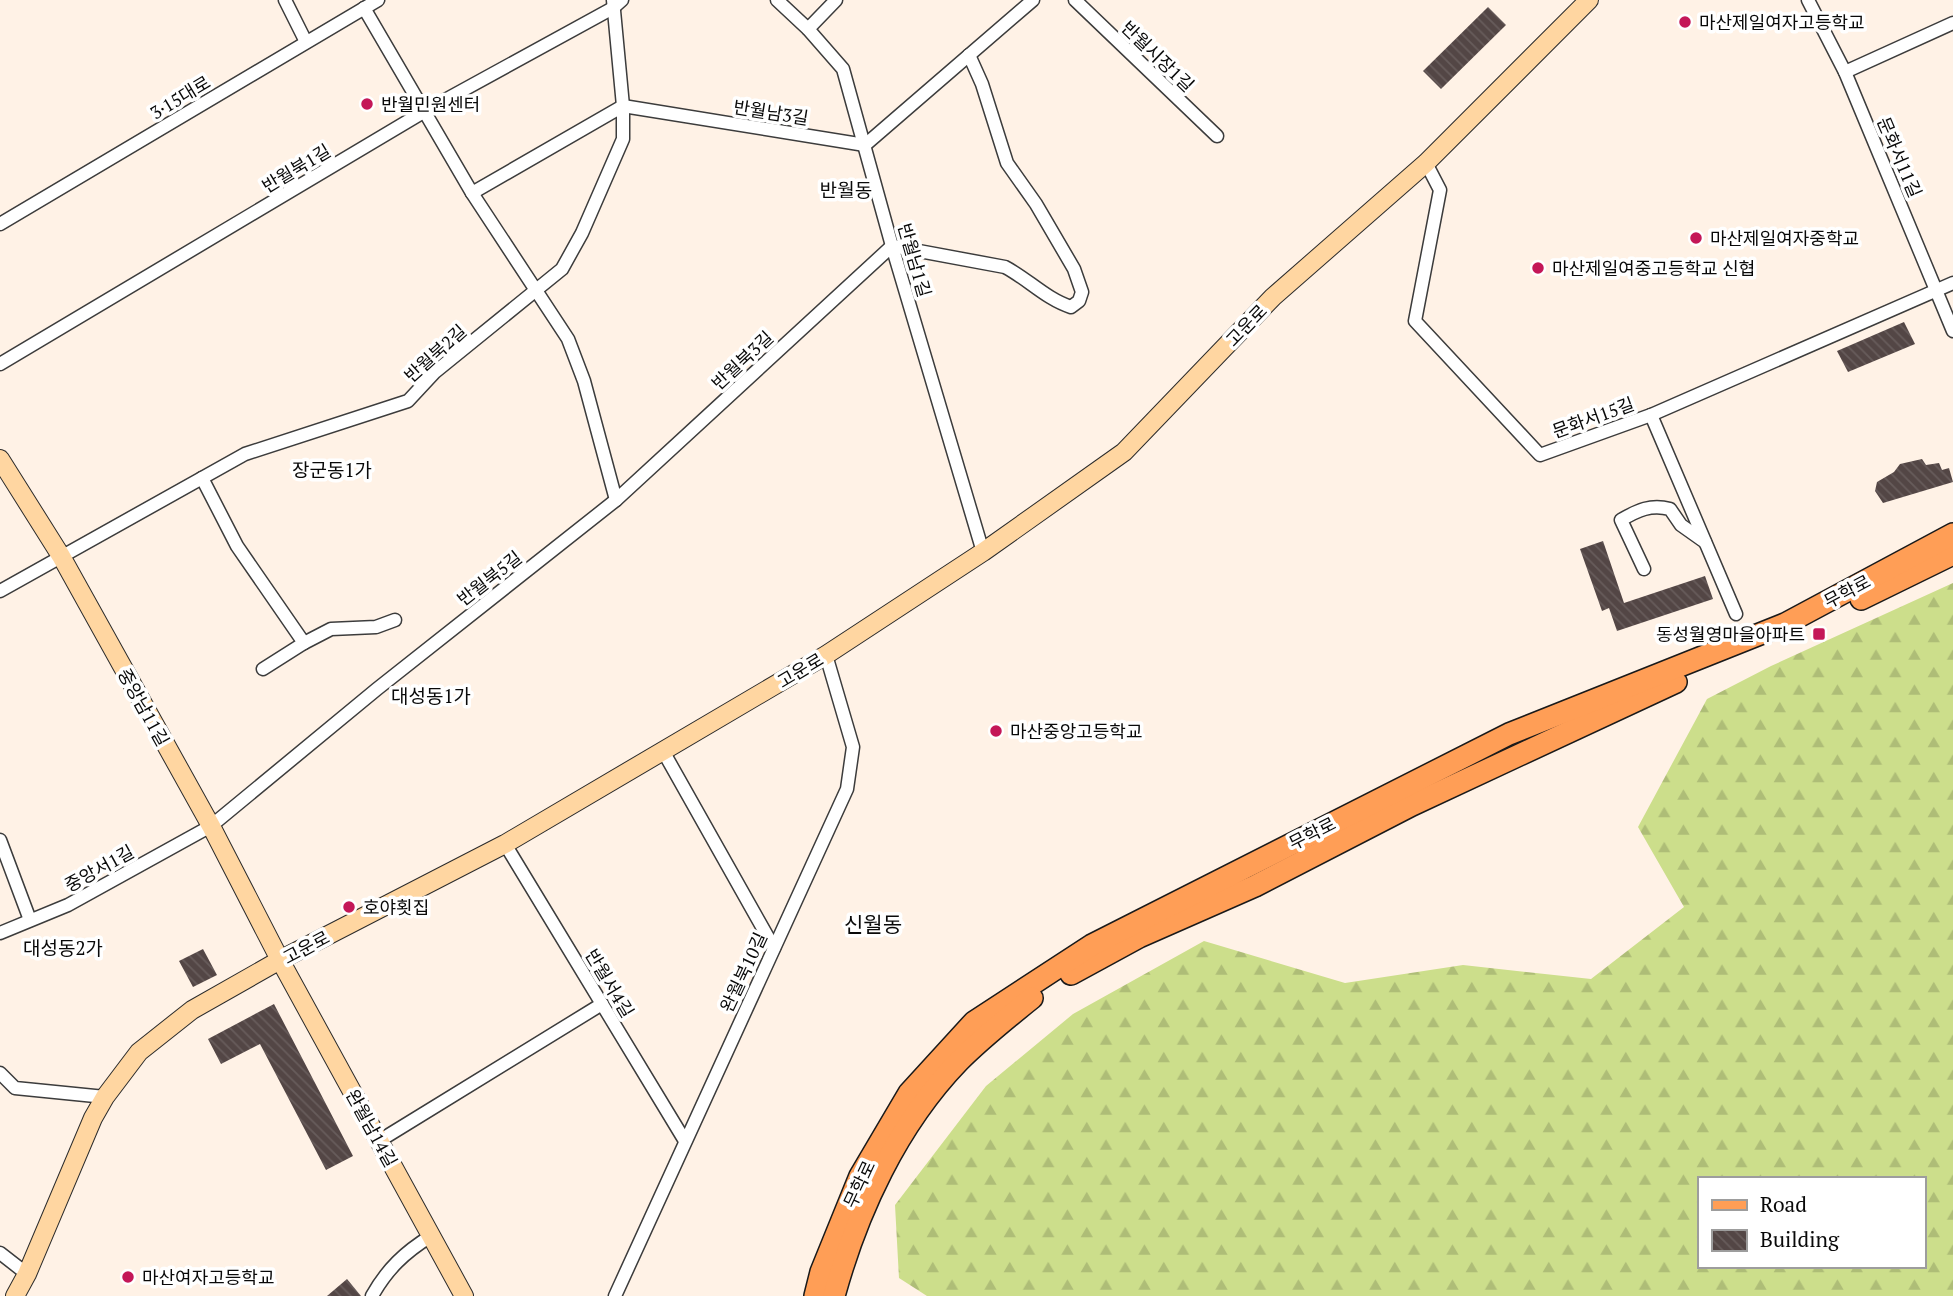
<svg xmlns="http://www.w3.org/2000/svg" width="1953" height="1296" viewBox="0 0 1953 1296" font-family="'PT Serif','Noto Sans KR',serif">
  <defs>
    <pattern id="forest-firs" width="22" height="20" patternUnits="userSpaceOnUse" patternTransform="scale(1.75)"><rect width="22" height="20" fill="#ccde8b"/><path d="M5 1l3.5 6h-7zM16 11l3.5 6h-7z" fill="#aebd77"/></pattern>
    <pattern id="building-back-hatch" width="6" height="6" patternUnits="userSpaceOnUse" patternTransform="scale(1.75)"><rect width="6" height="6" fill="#534645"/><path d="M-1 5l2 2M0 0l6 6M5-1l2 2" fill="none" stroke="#675c5b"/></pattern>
  </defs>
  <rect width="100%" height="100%" fill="#fff2e6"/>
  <path fill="url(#forest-firs)" fill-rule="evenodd" d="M1953 583V1296H927L899 1278 895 1205 986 1086 1073 1014 1204 941 1345 983 1463 965 1591 979 1684 907 1638 827 1707 699 1771 666ZM1699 1179H1923V1266H1699Z"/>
  <g fill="url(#building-back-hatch)">
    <polygon points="1488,7 1506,25 1441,89 1423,71"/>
    <polygon points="1904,322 1915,344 1848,372 1837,351"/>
    <polygon points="1922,459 1926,465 1939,463 1942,470 1949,468 1953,482 1883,503 1875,491 1877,482 1894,472 1900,464"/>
    <polygon points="1603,541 1624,603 1705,576 1713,599 1617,631 1609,608 1602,611 1580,549"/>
    <polygon points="203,949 217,975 193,987 179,961"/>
    <polygon points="274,1004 353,1156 326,1170 260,1044 221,1064 208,1039"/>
    <polygon points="347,1279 361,1296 327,1296"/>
  </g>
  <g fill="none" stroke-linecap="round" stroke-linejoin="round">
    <defs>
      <g id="minor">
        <polyline points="285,0 306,42"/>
        <polyline points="777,0 808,29 843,69 892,246 983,552"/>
        <polyline points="1075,0 1217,136"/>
        <polyline points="1808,0 1845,72 1953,331"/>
        <polyline points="364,8 472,193 568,339 584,381 616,500"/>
        <polyline points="808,29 836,0"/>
        <polyline points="1845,72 1953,23"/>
        <polyline points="1426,163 1440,190 1415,321 1540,455 1651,415 1953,283"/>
        <polyline points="472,193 623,106 865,145 1033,0"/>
        <polyline points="0,224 378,0"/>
        <polyline points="0,364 425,111 613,8 622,0"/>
        <polyline points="1651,415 1736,614"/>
        <polyline points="202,478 237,546 304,643 263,669"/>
        <path d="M1644 569 1621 520C1638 510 1651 504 1670 509L1681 525 1705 542"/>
        <polyline points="0,591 245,454 408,401 435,372 562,269 582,233 623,139 623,106 613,0"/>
        <polyline points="304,643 331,629 376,627 395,620"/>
        <polyline points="663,751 774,948"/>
        <polyline points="0,840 30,920"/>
        <polyline points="505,844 685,1141"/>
        <path d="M0 933 68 905 211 826 377 689 616 500 892 246 1005 267C1028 279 1046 299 1071 307L1079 301 1082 292 1074 269 1036 204 1007 163 982 84 969 55"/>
        <polyline points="0,1073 15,1088 105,1097"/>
        <polyline points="379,1141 602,1004"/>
        <polyline points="0,1253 27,1274"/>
        <path d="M372 1296C387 1269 405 1252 431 1236"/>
        <polyline points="615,1296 847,789 853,747 826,655"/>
      </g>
      <g id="secondary">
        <polyline points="0,459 61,556 211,826 280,960 464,1296"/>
        <polyline points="15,1296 27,1274 93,1118 105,1097 139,1052 192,1010 280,960 505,844 826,655 983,552 1124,452 1273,297 1426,163 1589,0"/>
      </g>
      <g id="primary">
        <polyline points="1861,599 1953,554"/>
        <polyline points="1071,974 1139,937 1255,886 1412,805 1676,682"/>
        <polyline points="815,1296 821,1272 860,1176 909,1093 974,1022 1092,945 1509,734 1785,624 1953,534"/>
        <path d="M834 1296C857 1212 897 1125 959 1061 982 1038 1007 1018 1032 998"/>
      </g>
    </defs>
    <use href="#minor" stroke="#3c3c3c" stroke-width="15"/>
    <use href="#secondary" stroke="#2b2b2b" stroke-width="20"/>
    <use href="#primary" stroke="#1a1a1a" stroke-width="24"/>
    <use href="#minor" stroke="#fff" stroke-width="12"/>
    <use href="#secondary" stroke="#ffd6a1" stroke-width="18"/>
    <use href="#primary" stroke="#ff9e56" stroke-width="21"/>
  </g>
  <g fill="#c41758" stroke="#fff" stroke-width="2.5">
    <circle cx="1685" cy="22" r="7"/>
    <circle cx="367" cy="104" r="7"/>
    <circle cx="1696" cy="238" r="7"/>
    <circle cx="1538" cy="268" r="7"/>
    <rect x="1812" y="627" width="14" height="14" rx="3.5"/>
    <circle cx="996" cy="731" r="7"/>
    <circle cx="349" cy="907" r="7"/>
    <circle cx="128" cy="1277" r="7"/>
  </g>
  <g text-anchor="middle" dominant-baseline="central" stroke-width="7" stroke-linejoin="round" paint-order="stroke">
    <g font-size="18" fill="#090909" stroke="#fff" text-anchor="start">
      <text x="1699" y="22">마산제일여자고등학교</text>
      <text x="381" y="104">반월민원센터</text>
      <text x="1710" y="238">마산제일여자중학교</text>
      <text x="1552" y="268">마산제일여중고등학교 신협</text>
      <text x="1805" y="634" text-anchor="end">동성월영마을아파트</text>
      <text x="1010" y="731">마산중앙고등학교</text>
      <text x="363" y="907">호야횟집</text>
      <text x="142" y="1277">마산여자고등학교</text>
    </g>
    <g font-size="18" fill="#090909" stroke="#fff">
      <text transform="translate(1158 56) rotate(44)">반월시장1길</text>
      <text transform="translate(180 97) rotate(-31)">3·15대로</text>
      <text transform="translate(771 112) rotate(9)">반월남3길</text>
      <text transform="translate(1900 157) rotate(67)">문화서11길</text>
      <text transform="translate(296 168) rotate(-31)">반월북1길</text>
      <text transform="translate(915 260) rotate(74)">반월남1길</text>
      <text transform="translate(1246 325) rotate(-46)">고운로</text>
      <text transform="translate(435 353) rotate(-42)">반월북2길</text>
      <text transform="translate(742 360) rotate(-43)">반월북3길</text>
      <text transform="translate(1593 417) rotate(-20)">문화서15길</text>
      <text transform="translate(489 578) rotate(-38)">반월북5길</text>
      <text transform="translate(1847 591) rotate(-28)">무학로</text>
      <text transform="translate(800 670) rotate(-31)">고운로</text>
      <text transform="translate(144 707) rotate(61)">중앙남11길</text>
      <text transform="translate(1312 833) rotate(-27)">무학로</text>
      <text transform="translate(99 868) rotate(-29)">중앙서1길</text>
      <text transform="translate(306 947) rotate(-28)">고운로</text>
      <text transform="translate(743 972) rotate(-65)">완월북10길</text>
      <text transform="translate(610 983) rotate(59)">반월서4길</text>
      <text transform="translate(372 1128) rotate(61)">완월남14길</text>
      <text transform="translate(859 1184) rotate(-65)">무학로</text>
    </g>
    <g font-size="19" fill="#090909" stroke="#fff">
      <text x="846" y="189">반월동</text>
      <text x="332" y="469">장군동1가</text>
      <text x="431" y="695">대성동1가</text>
      <text x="63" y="947">대성동2가</text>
    </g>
    <g font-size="21" fill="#090909" stroke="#fff">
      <text x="873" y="924">신월동</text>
    </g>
  </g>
  <rect x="1698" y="1177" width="228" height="91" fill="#ffffff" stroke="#9d9d9d" stroke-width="2"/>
  <rect x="1712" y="1200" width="35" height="10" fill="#ff9e56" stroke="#9d9d9d" stroke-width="2"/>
  <text x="1760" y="1212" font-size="21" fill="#090909">Road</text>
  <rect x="1712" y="1230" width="35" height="21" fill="url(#building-back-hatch)" stroke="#9d9d9d" stroke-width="2"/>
  <text x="1760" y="1247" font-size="21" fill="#090909">Building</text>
</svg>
